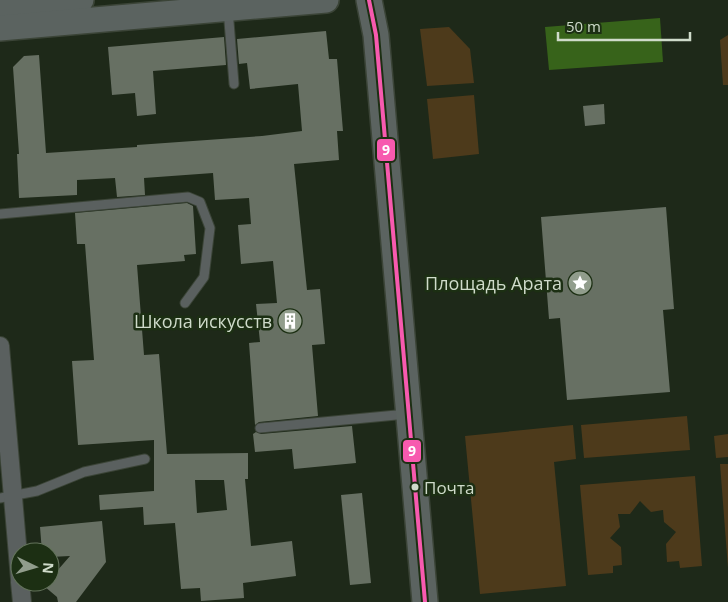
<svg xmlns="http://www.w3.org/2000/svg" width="728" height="602" viewBox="0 0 728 602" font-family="'Open Sans',sans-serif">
  <rect width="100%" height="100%" fill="#1e2919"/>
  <g fill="#4d3a1b">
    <polygon points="449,27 470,49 474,83 427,86 420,29"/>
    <polygon points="728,35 728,85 723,85 720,40"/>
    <polygon points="474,95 479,154 433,159 427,99"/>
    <polygon points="687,416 690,450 584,458 581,425"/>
    <polygon points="573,425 576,459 554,462 566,586 480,594 465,436"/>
    <polygon points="728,434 728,457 716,458 714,436"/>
    <polygon points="720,464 728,464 728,568"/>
    <polygon points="695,476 702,566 680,568 679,561 667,562 666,544 676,532 664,522 663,510 651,512 640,501 630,514 618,514 620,527 610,538 621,547 622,565 613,566 613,573 588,575 580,485"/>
  </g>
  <polygon fill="#37631a" points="660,18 663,62 549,70 545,27"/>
  <g fill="#677063" fill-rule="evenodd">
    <polygon points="326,31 329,59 337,59 343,131 337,131 339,160 294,164 307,290 320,289 325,344 312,345 318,416 259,422 255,425 249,343 260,342 256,304 277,303 273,261 241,264 238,225 251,224 249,198 215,200 213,173 144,178 145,195 117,197 115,178 77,180 77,195 19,198 17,154 19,154 13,67 24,56 39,55 46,153 137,147 137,145 262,136 302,131 298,84 250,89 247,63 239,64 237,39"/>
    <polygon points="224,37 226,65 153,71 156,114 137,116 135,93 112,95 108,47"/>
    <polygon points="604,104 605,124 585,126 583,106"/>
    <path d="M187 203 193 206 196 254 184 255 185 261 137 265 144 355 159 354 167 454 248 453V479H245L251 546 292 541 296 576 243 583 244 598 201 601 200 588 181 589 175 523 144 525 143 507 100 510 99 495 154 491V440L78 445 72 361 94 360 85 244H77L75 213ZM195 480H224L227 510 197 513Z"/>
    <polygon points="666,207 674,309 663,310 670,392 567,400 560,318 549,319 541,217"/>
    <polygon points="352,426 356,463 294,469 292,449 255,452 253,434 256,432 261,434"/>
    <polygon points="362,493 371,583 350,585 341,495"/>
    <polygon points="102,521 106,562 76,602 58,602 57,597 44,586 50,582 50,579 70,556 50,557 50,552 42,552 40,527"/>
  </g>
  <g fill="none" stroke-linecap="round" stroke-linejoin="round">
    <defs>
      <g id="lane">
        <polyline points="228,9 234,84"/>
        <polyline points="0,214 188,197 200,202 210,228 204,277 185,303"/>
        <polyline points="260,428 407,414"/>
        <polyline points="0,498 37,491 84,472 145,459"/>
      </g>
      <g id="street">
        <polyline points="0,346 20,579"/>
        <polyline points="20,582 22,602"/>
      </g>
      <g id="secondary">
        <polyline points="369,0 376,35 425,602"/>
        <polyline points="0,7 81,0"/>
        <polyline points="0,28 326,0"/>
      </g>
    </defs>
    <use href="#lane" stroke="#3b4437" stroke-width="11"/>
    <use href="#street" stroke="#3b4437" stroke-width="20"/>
    <use href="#secondary" stroke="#3b4437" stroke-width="28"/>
    <use href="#lane" stroke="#5a605f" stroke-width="9"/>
    <use href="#street" stroke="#5a605f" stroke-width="18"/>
    <use href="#secondary" stroke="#5b6360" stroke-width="25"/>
    <defs>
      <polyline id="bus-1" points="369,0 376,35 425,602"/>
    </defs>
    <use href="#bus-1" stroke="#1c2f13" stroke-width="8"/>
    <use href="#bus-1" stroke="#f75aaf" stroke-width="4"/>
  </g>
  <defs>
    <symbol id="sight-disc" viewBox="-11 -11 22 22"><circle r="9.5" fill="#919d8c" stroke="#1c2f13"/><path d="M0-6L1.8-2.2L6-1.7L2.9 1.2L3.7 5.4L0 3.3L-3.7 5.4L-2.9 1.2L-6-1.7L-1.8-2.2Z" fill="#fff"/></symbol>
    <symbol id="building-disc" viewBox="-11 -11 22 22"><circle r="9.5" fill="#919d8c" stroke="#1c2f13"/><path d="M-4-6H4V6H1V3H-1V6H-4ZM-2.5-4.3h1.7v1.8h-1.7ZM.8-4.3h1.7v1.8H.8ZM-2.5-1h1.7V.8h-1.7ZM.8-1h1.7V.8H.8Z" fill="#fff"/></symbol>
  </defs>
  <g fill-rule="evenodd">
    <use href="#sight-disc" x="566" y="269" width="28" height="28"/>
    <use href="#building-disc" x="276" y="307" width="28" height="28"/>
  </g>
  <circle fill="#cfdbca" stroke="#1c2f13" stroke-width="2" cx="415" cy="487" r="4.5"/>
  <g text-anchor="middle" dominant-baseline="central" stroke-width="5" stroke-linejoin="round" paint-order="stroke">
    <g font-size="17" fill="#cfdbca" stroke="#1c2f13" text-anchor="start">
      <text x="424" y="487">Почта</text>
    </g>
    <g font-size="18" fill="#cfdbca" stroke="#1c2f13" text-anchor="end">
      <text x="562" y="283">Площадь Арата</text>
      <text x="272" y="321">Школа искусств</text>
    </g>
  </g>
  <g stroke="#1c2f13" stroke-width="2">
    <rect x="376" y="138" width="20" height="24" rx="5" fill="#f75aaf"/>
    <rect x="402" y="439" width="20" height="24" rx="5" fill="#f75aaf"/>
  </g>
  <g font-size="14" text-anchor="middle" font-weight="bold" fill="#fff">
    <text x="386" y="155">9</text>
    <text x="412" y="456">9</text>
  </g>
  <g transform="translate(35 567) rotate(95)"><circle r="24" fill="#1c2f13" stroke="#64745c"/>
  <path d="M0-4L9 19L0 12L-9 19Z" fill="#919d8c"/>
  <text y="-8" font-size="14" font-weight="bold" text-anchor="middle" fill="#cfdbca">N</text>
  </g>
  <path d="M558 32v8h132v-8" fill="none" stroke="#cfdbca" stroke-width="2.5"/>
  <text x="566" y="32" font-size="15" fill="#cfdbca" stroke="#1c2f13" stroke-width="4" paint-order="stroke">50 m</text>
</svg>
